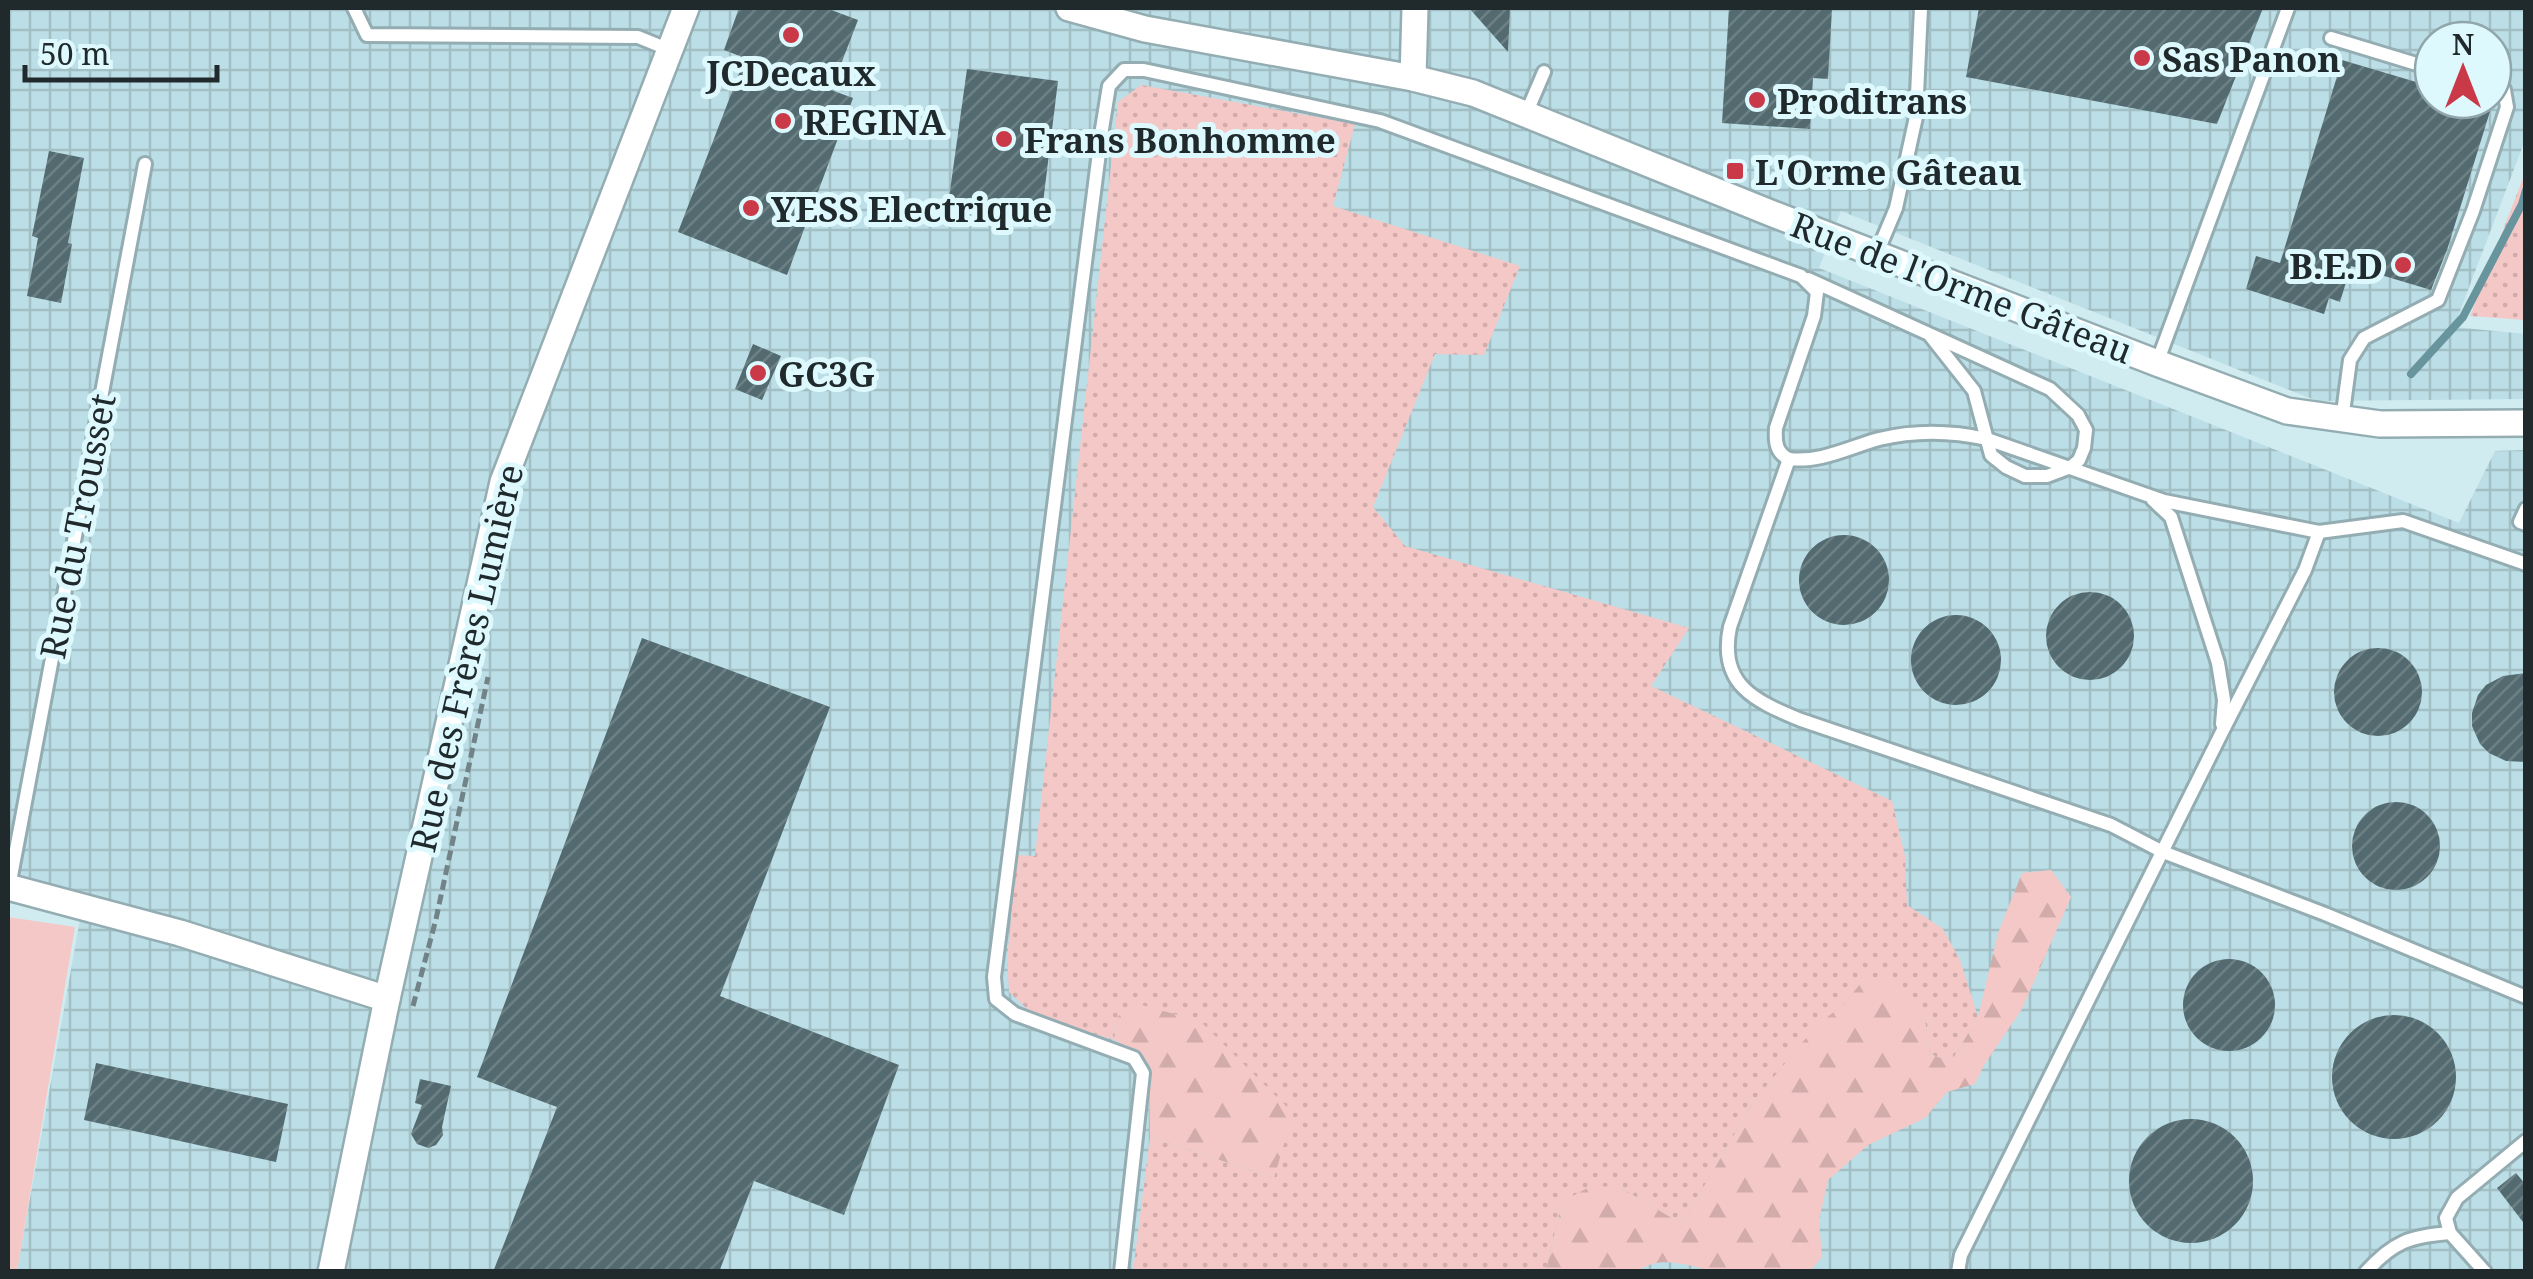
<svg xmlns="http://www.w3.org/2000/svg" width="2533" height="1279" viewBox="0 0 2533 1279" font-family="'Noto Serif',serif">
  <defs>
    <pattern id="industrial-grid" width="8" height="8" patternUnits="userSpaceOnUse" patternTransform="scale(2.5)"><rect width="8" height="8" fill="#bcdee6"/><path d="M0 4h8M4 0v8" fill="none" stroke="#a1bfc5"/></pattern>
    <pattern id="grass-dots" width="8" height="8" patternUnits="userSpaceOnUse" patternTransform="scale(2.5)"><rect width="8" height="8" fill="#f4c8c7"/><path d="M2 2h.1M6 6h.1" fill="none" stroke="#d1acab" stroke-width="1.8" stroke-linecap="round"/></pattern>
    <pattern id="forest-firs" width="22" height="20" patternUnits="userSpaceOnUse" patternTransform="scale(2.5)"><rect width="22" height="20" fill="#f4c8c7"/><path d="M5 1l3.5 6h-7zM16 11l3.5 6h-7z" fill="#d1acab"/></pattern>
    <pattern id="building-hatch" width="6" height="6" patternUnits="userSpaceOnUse" patternTransform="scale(2.5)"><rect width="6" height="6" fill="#536b70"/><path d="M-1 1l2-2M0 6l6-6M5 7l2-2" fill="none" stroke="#6d8084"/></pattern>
  </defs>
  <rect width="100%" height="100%" fill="#d0ecf1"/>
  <path fill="url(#industrial-grid)" fill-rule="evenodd" d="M8 8H2525V140L2454 327 2525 334V399L2317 401 1841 211 1819 268 2459 523 2495 451 2525 450V1271H17L84 897 8 870ZM2433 40H2493V100H2433Z"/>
  <g fill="url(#grass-dots)">
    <polygon points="1141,85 1355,124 1333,206 1520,266 1484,355 1435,354 1373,507 1405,546 1689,628 1651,686 1892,801 1905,856 1907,905 1943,929 1960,960 1978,1017 1951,1062 1930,1054 1924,1015 1865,978 1844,1004 1816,1027 1754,1101 1682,1224 1619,1187 1562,1202 1546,1271 1133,1272 1150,1137 1274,1178 1114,1020 1115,1040 1036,1017 1009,992 1007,960 1017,855 1035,856 1118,102"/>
    <polygon points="2525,173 2525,320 2470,316"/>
  </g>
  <g fill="url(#forest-firs)">
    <path d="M2051 870 2071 897 2022 1009 1984 1065 1975 1084 1947 1092 1925 1118 1868 1145 1828 1180 1819 1220 1822 1257 1810 1271C1781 1272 1751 1274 1722 1272 1695 1269 1662 1252 1638 1271H1546L1562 1202 1591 1186 1619 1187 1682 1224 1754 1101 1816 1026 1844 1004 1865 978 1893 984 1924 1015 1930 1054 1951 1062 1978 1017 1998 933 2022 873Z"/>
    <polygon points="1134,1003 1200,1021 1293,1113 1274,1178 1150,1137 1149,1064 1115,1040 1114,1020"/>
  </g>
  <polygon fill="#f4c8c7" points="8,917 75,927 17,1272 8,1271"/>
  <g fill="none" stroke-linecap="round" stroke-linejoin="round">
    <polyline stroke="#68949d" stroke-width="8" points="2411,374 2463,317 2522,204 2526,190"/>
  </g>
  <g fill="url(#building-hatch)">
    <polygon points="739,8 826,8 858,20 831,90 853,98 787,275 678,232 745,58 724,50"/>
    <polygon points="1469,8 1510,8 1508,52"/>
    <polygon points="1729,8 1832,8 1828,79 1813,78 1810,129 1722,123"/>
    <polygon points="1979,8 2263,8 2217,124 1966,77"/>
    <polygon points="2342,60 2433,87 2433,100 2475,100 2492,105 2447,250 2431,290 2351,266 2340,302 2329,298 2324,314 2246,289 2256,256 2280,263"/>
    <polygon points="967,69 1058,81 1042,211 949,198"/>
    <polygon points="49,151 84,158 68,243 72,244 61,303 27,296 38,238 32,236"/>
    <polygon points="753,344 781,356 762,400 735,389"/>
    <circle cx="1844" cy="580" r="45"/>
    <circle cx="2090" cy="636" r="44"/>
    <circle cx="1956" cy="660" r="45"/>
    <polygon points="642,638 830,707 720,996 899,1065 844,1215 754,1181 719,1272 493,1272 557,1107 477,1077"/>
    <circle cx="2378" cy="692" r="44"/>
    <polygon points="2526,673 2526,762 2506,761 2489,753 2480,744 2472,726 2472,713 2478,695 2486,685 2503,676"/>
    <circle cx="2396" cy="846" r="44"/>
    <circle cx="2229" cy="1005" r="46"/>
    <circle cx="2394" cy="1077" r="62"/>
    <polygon points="96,1063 288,1104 276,1162 84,1120"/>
    <polygon points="420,1079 451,1086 442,1127 443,1135 436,1145 428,1148 417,1144 411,1134 422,1105 415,1103"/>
    <circle cx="2191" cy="1181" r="62"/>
    <polygon points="2516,1173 2526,1185 2526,1226 2497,1188"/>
  </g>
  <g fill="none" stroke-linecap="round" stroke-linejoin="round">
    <defs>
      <g id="service">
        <polyline points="354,8 367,35 638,37 670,50"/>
        <polyline points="2331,38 2433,69"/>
        <polyline points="1526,114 1544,72"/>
        <polyline points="1877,253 1896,208 1916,117 1921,8"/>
        <polyline points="1808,279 2050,389 2078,415 2086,430 2084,448 2079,460 2071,467 2047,476 2025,476 2006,467 1991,455 1974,391 1929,334"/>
        <polyline points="2157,363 2288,8"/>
        <polyline points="2342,420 2350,360 2364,338 2438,300 2473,211 2507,107 2504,90 2493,87"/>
        <polyline points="2153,500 2171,517 2218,663 2224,700 2222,724"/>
        <polyline points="2526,509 2520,522 2526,524"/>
        <path d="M2526 564 2403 521 2319 532 2164 501 1987 439C1951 431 1916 430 1879 439 1850 447 1820 463 1789 459L1730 627C1718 685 1755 701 1801 720L2111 825 2163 852 2325 914 2526 997"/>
        <polyline points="9,887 145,164"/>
        <polyline points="2450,1233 2485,1272"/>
        <path d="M1121 1272 1143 1073 1134 1058 1015 1014 996 999 994 977 1102 129 1109 86 1124 70H1144L1380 121 1801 276 1817 292 1814 316 1776 428C1775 442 1776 453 1789 459"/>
        <polyline points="1958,1272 1961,1255 2222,732 2305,570 2319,532"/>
        <path d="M2366 1272C2393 1242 2410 1236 2450 1233L2446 1218 2457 1198 2526 1141"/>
      </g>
      <g id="minor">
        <polyline points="1069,8 1145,29 1413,78 1473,93 1773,214 2157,363 2287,411 2380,424 2526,423"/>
        <polyline points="1413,78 1415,8"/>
        <polyline points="8,887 180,933 387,999"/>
        <polyline points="331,1272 387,999 503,482 686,8"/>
      </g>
    </defs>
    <use href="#service" stroke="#93adb2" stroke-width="18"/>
    <use href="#minor" stroke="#93adb2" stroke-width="30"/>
    <polyline stroke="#718387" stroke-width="5" stroke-dasharray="10 5" stroke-linecap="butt" points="413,1006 436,919 488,677"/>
    <use href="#service" stroke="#fff" stroke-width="12"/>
    <use href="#minor" stroke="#fff" stroke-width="25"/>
  </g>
  <g fill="#c93947" stroke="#ddf9fe" stroke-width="4">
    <circle cx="791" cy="35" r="10"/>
    <circle cx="2142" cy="58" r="10"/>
    <circle cx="1757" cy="100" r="10"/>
    <circle cx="783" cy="121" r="10"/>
    <circle cx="1004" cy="139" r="10"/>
    <rect x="1725" y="161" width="20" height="20" rx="5"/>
    <circle cx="751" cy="208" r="10"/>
    <circle cx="2403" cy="265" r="10"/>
    <circle cx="758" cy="373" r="10"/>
  </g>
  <g text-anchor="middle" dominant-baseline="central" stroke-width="10" stroke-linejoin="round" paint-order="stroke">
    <g font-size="35" font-weight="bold" fill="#202a2c" stroke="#ddf9fe" text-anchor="start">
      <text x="2162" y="58">Sas Panon</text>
      <text x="791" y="72" text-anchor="middle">JCDecaux</text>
      <text x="1777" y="100">Proditrans</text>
      <text x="803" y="121">REGINA</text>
      <text x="1024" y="139">Frans Bonhomme</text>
      <text x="1755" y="171">L'Orme Gâteau</text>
      <text x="771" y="208">YESS Electrique</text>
      <text x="2383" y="265" text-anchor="end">B.E.D</text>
      <text x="778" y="373">GC3G</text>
    </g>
    <g font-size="35" fill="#202a2c" stroke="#ddf9fe">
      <text transform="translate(1962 287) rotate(21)">Rue de l'Orme Gâteau</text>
      <text transform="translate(77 526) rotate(-79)">Rue du Trousset</text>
      <text transform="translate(466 658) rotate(-77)">Rue des Frères Lumière</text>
    </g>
  </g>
  <rect width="2533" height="1279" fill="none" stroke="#202a2c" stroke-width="20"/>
  <g transform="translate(2463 70)"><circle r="48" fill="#ddf9fe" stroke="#91a6aa" stroke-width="2.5"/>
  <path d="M0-8L18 38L0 25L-18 38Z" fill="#c93947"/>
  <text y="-15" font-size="28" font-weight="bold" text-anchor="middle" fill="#202a2c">N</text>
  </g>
  <path d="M25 65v15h192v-15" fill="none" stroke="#202a2c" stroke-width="5"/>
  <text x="40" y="65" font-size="30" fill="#202a2c" stroke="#ddf9fe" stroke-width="8" paint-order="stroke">50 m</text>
</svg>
